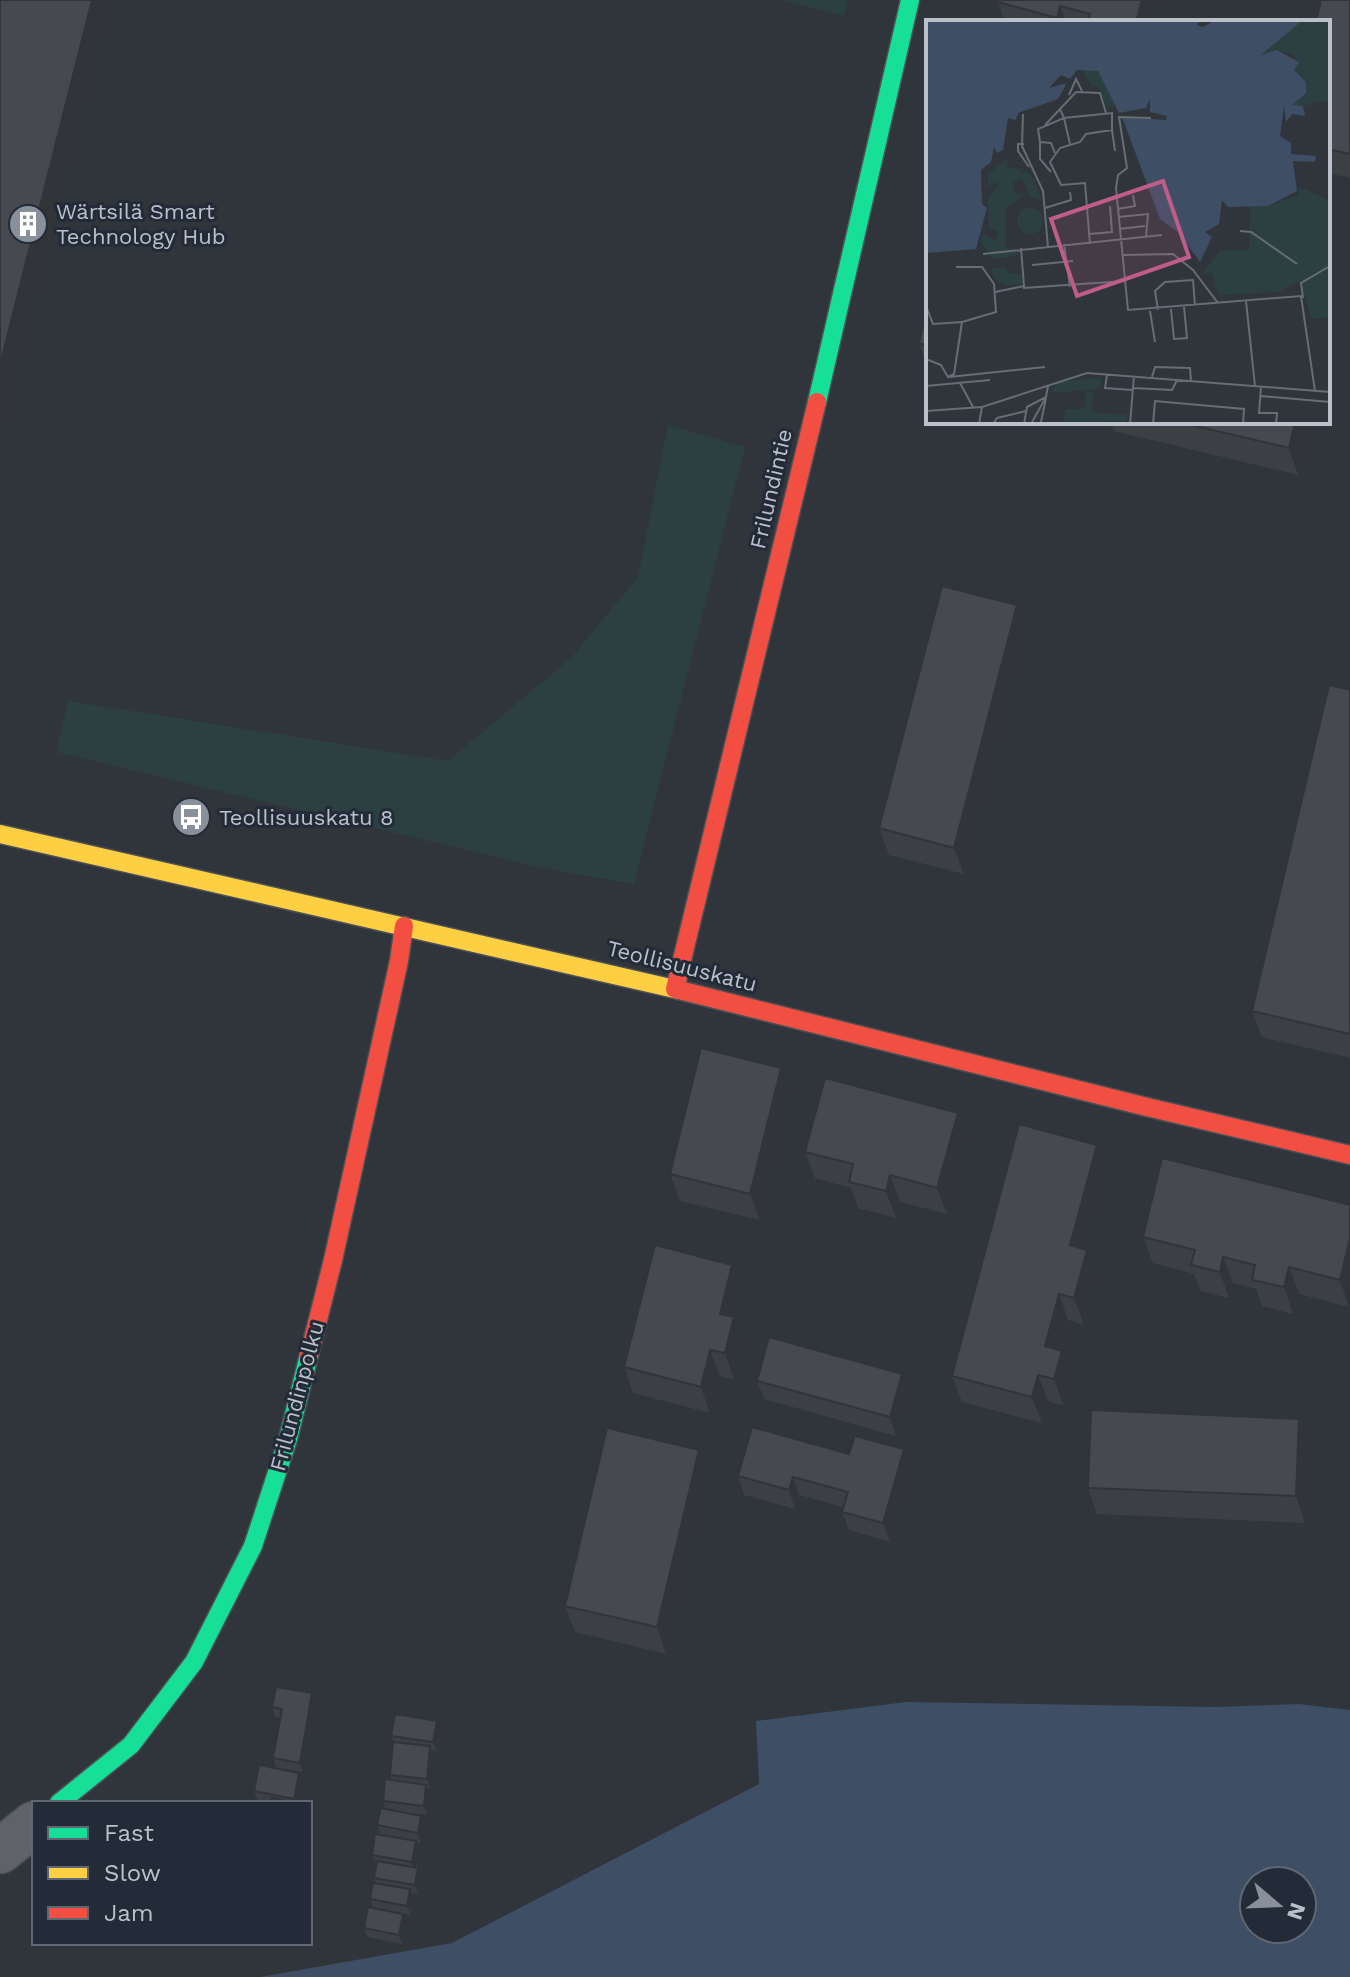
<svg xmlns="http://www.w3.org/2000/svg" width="1350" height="1977" viewBox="0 0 1350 1977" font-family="'Work Sans',sans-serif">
  <rect width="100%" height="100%" fill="#2f353b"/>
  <g fill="#2c4042">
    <polygon points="782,0 848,0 844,16"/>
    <polygon points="668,425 745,447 634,884 543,868 56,752 68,701 448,761 572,657 638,577"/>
  </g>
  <path fill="#3e4e65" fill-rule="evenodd" d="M906 1702 1216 1707 1299 1704 1350 1710V1977H260L452 1943 759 1784 756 1721ZM1254 1881H1302V1929H1254Z"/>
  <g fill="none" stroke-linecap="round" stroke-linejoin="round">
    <defs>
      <polyline id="street" points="0,1851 34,1824"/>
      <g id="fast">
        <polyline points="817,402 910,0"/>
        <polyline points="59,1803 131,1745 194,1662 253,1546 288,1439 309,1355"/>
      </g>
      <polyline id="slow" points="0,834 679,990"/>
      <g id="jam">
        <polyline points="675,989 817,402"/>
        <polyline points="679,990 1147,1107 1350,1155"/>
        <polyline points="309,1355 333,1260 399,961 404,926"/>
      </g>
    </defs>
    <use href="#street" stroke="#4d5156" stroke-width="47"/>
    <use href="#fast" stroke="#4d5156" stroke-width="21"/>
    <use href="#slow" stroke="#4d5156" stroke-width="21"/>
    <use href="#jam" stroke="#4d5156" stroke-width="21"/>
    <use href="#street" stroke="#5f6369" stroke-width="44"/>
    <use href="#fast" stroke="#16e098" stroke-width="18"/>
    <use href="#slow" stroke="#ffcf43" stroke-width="18"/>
    <use href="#jam" stroke="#f24e42" stroke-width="18"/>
  </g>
  <g fill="#3c4045">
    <polygon points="998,0 1159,0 1153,22 1005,22 998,2"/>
    <polygon points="1350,0 1350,178 1328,173 1328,22"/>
    <polygon points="928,305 928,369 919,343"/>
    <polygon points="1111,422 1311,422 1298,475 1114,431"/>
    <polygon points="1017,605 1026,632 964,874 889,855 879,828"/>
    <polygon points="1350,690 1350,1058 1262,1037 1252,1011"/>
    <polygon points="791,1094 760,1220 680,1201 670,1174"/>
    <polygon points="967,1140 947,1214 900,1202 896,1218 858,1208 851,1188 815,1178 805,1152"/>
    <polygon points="1106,1171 1086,1249 1087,1250 1096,1276 1084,1325 1068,1320 1060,1351 1071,1377 1064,1406 1048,1401 1042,1423 962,1402 952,1376"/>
    <polygon points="1350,1205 1349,1307 1299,1294 1293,1314 1262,1306 1256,1289 1233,1283 1229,1298 1201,1291 1194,1274 1153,1263 1143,1237"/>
    <polygon points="732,1265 742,1292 735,1320 744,1344 734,1380 720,1376 710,1413 633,1393 624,1367"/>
    <polygon points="902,1374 909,1393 896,1436 764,1399 757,1381"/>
    <polygon points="1299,1419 1309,1445 1305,1523 1097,1514 1088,1488"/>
    <polygon points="699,1450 708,1476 666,1654 575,1632 565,1606"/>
    <polygon points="849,1454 911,1468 890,1542 849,1530 842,1512 843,1507 799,1495 795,1509 744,1495 738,1476"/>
    <polygon points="315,1703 303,1772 276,1768 273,1758 280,1718 275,1717 272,1707"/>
    <polygon points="440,1730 437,1751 432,1750 434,1756 430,1788 428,1788 430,1794 427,1815 407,1813 424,1825 421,1843 416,1842 419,1850 416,1868 418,1868 421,1878 418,1895 411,1893 413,1899 411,1915 388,1911 406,1924 402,1944 367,1937 364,1928 373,1908 370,1899 376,1884 374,1878 376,1864 372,1855 381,1835 377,1825 385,1809 383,1801 392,1780 390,1775 394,1742 391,1736"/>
    <polygon points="299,1773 302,1782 298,1803 268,1803 258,1801 254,1791"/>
  </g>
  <g fill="#313438">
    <polygon points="92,0 112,0 0,448 0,365"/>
    <polygon points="1142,0 1159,0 1153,22 1136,22"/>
    <polygon points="1060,6 1066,22 1059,22 1057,18"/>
    <polygon points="1295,422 1311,422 1298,475 1289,448"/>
    <polygon points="1017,605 1026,632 964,874 954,848"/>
    <polygon points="0,924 4,934 0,951"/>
    <polygon points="781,1068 791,1094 760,1220 750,1194"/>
    <polygon points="958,1113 967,1140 947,1214 937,1188"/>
    <polygon points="1097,1145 1106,1171 1080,1272 1070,1245"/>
    <polygon points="890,1175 900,1202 896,1218 886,1191"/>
    <polygon points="1350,1238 1350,1303 1349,1307 1340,1280"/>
    <polygon points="1087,1250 1096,1276 1084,1325 1074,1298"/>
    <polygon points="1223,1257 1233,1283 1229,1298 1220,1272"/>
    <polygon points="732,1265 742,1292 735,1320 744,1344 734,1380 725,1353 720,1314"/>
    <polygon points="1289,1267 1299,1294 1293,1314 1284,1287"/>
    <polygon points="1059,1294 1068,1320 1054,1373 1045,1346"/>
    <polygon points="710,1350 720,1376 710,1413 701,1387"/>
    <polygon points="1062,1351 1071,1377 1064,1406 1054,1379"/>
    <polygon points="902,1374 909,1393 896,1436 890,1417"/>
    <polygon points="1038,1375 1048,1401 1042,1423 1032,1397"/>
    <polygon points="1299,1419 1309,1445 1305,1523 1296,1496"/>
    <polygon points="904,1449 911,1468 890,1542 883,1523"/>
    <polygon points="699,1450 708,1476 666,1654 657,1627"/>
    <polygon points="793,1477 799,1495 795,1509 789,1490"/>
    <polygon points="312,1693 315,1703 303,1772 300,1763"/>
    <polygon points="437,1721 440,1730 437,1751 433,1742"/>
    <polygon points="430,1746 434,1756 430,1788 427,1779"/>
    <polygon points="299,1773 302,1782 298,1803 295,1803 294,1799"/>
    <polygon points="426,1785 430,1794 427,1815 424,1806"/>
    <polygon points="421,1816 424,1825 421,1843 418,1833"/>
    <polygon points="416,1841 419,1850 415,1871 412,1862"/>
    <polygon points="418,1868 421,1878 418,1895 415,1885"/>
    <polygon points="410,1889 413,1899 411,1915 407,1906"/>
    <polygon points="403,1914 406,1924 402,1944 399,1935"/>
  </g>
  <g fill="#464a50" stroke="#313438" stroke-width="2">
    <polygon points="0,0 92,0 0,365"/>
    <polygon points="998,0 1142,0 1136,22 1088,22 1090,14 1060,6 1057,18 998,2"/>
    <polygon points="1321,0 1350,0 1350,154 1328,149 1328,22 1316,22"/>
    <polygon points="928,305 928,346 919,343"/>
    <polygon points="1179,422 1295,422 1289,448"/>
    <polygon points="942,586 1017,605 954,848 879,828"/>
    <polygon points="1329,685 1350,690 1350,1034 1252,1011"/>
    <polygon points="701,1048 781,1068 750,1194 670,1174"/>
    <polygon points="825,1078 958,1113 937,1188 890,1175 886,1191 849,1182 853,1164 805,1152"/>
    <polygon points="1019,1124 1097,1145 1070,1245 1087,1250 1074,1298 1059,1294 1045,1346 1062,1351 1054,1379 1038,1375 1032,1397 952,1376"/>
    <polygon points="1162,1158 1350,1205 1350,1238 1340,1280 1289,1267 1284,1287 1252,1280 1255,1265 1223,1257 1220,1272 1191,1265 1195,1250 1143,1237"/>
    <polygon points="655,1245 732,1265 720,1314 734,1317 725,1353 710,1350 701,1387 624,1367"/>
    <polygon points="769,1337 902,1374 890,1417 757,1381"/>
    <polygon points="1091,1410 1299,1419 1296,1496 1088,1488"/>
    <polygon points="752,1427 849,1454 855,1436 904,1449 883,1523 842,1512 848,1492 793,1477 789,1490 738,1476"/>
    <polygon points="607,1428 699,1450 657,1627 565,1606"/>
    <polygon points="276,1687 312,1693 300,1763 273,1758 282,1709 272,1707"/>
    <polygon points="395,1714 437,1721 433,1742 391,1736"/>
    <polygon points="393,1742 430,1746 427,1779 390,1775"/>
    <polygon points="259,1765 299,1773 294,1799 254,1791"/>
    <polygon points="385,1779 426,1785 424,1806 383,1801"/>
    <polygon points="272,1798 296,1803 271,1803"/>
    <polygon points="381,1808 421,1816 418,1833 377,1825"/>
    <polygon points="375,1834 416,1841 412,1862 372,1855"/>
    <polygon points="377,1861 418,1868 415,1885 374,1878"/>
    <polygon points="373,1883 410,1889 407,1906 370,1899"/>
    <polygon points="368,1907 403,1914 399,1935 364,1928"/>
  </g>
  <defs>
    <symbol id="building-disc" viewBox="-11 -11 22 22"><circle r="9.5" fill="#899099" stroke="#222b37"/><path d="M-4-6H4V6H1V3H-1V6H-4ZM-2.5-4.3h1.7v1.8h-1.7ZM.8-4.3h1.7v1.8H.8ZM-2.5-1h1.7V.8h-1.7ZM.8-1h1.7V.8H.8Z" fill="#fff"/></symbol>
    <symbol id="bus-disc" viewBox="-11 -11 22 22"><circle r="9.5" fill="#899099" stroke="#222b37"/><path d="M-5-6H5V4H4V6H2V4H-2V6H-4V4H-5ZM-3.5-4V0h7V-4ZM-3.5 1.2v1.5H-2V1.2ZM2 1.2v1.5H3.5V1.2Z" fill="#fff"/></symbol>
  </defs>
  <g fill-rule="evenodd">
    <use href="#building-disc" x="6" y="202" width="44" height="44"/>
    <use href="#bus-disc" x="169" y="795" width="44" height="44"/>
  </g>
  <g text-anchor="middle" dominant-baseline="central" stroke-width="6" stroke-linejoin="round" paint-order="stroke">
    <g font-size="22" fill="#bac1cb" stroke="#222b37" text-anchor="start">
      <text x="56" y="211">Wärtsilä Smart<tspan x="56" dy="25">Technology Hub</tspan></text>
      <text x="219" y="817">Teollisuuskatu 8</text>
    </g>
    <g font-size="22" fill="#bac1cb" stroke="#222b37">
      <text transform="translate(771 489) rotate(-77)">Frilundintie</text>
      <text transform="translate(682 966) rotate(14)">Teollisuuskatu</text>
      <text transform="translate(297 1396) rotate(-75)">Frilundinpolku</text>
    </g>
  </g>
  <g transform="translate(926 20)">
    <rect width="404" height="404" fill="#2f353b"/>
    <path d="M377 0H404V80L377 86H365L374 76 377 58 368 50 373 42 369 36 351 30 334 36ZM155 49 172 51 189 85 181 88 173 68 166 66ZM81 139V147L94 149 96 155 100 151 109 160 116 181 105 177 96 158 87 163 88 173 101 174 80 187V227L94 235 67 239 54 221 57 213 68 221 72 217 73 212 63 207 62 179 75 162 62 166V154ZM372 166 404 181V297L385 299 375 261 351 272 293 275 286 254 277 253 294 231 323 230 324 186H342L373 175ZM91 201a13 13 0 1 1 26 0a13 13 0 1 1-26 0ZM79 247 83 253 95 254 97 264 79 266 67 257 66 248ZM175 357 174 369 125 373 131 362ZM160 372 167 373 166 392 201 395V401L138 402 139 389H158Z" fill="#2c4042"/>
    <path d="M0 0H275L271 5 277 7 289 0H377L335 35 351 30 373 42 368 50 380 62V73L366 85 377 86 379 96 366 94 360 102 358 86 354 116 365 123V134L390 136 389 142 367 141 371 171 342 186 302 187 296 180 293 204 279 212 286 217 274 242 252 212 234 199 196 97 240 100 241 96 224 92V79L220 88 193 93 172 51 151 50 144 59 135 55 123 68 141 63 132 79 92 93 90 100 82 98 77 130 71 133 68 127 65 142 55 150 56 184 61 188 50 229 0 233Z" fill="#3e4e65"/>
    <path fill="none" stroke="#676d75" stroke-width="2" d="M143 75 150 59 156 71M97 94 96 126 117 171 122 227M225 98 193 97 201 148 192 155 190 168 202 290 375 276 389 371M119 105 150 72 174 73 180 93M114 122 112 109 138 98 134 89M98 124H92V131L103 147M144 124 138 98 186 93V110M125 152 114 139V122L125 123 129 133M119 188 145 180 144 172M192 189 209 186 207 175M192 197 222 194 220 216M193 209 219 206M314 211 325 212 371 244M163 214 186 212 184 186M138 224 144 267M164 224 159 163 135 165 124 142 134 128 154 122 160 114 186 110 189 131M57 234 236 215M196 235 247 234 267 250 292 283M106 245 147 241M97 268 199 261M69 272 98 266 95 228M377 278 375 263 404 246M320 281 329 366M0 286 7 304 36 302M245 289 248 319 261 318 258 287M232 290 229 271 239 262 267 260 269 286M224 291 229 322M0 339 15 345 22 357 28 354 36 302 70 292 68 264 56 247H30M181 355 179 368 207 370M23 357 119 347M226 357 229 347 264 348 265 361M34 363 47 387M0 366 64 360M335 367 333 393H351L350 404M207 368 246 370 251 360M334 376 404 382M0 391 56 387M115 402 120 378M53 404 56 387 161 353 404 372M67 404 71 398 100 391M98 404 101 387 120 377 122 366M105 404 120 377M204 404 208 356M227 404 229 381 318 389 317 404"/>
    <path fill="#bf5c88" fill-opacity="0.15" stroke="#bf5c88" stroke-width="4" d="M237 161 263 237 151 276 125 199Z"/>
    <rect width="404" height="404" fill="none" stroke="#bac1cb" stroke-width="4"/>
  </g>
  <rect x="32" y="1801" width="280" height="144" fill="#222b37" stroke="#5f6772" stroke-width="2"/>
  <rect x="48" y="1827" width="40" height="12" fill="#16e098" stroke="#5f6772" stroke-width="2"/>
  <text x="104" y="1841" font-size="24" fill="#bac1cb">Fast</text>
  <rect x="48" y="1867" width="40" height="12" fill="#ffcf43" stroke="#5f6772" stroke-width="2"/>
  <text x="104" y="1881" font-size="24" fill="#bac1cb">Slow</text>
  <rect x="48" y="1907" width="40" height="12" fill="#f24e42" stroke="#5f6772" stroke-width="2"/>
  <text x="104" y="1921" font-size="24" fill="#bac1cb">Jam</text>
  <g transform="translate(1278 1905) rotate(109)"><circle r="38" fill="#222b37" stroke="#5f6772" stroke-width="2"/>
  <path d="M0-6L14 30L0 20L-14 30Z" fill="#899099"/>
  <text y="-12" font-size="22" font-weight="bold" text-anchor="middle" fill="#bac1cb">N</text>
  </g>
</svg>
